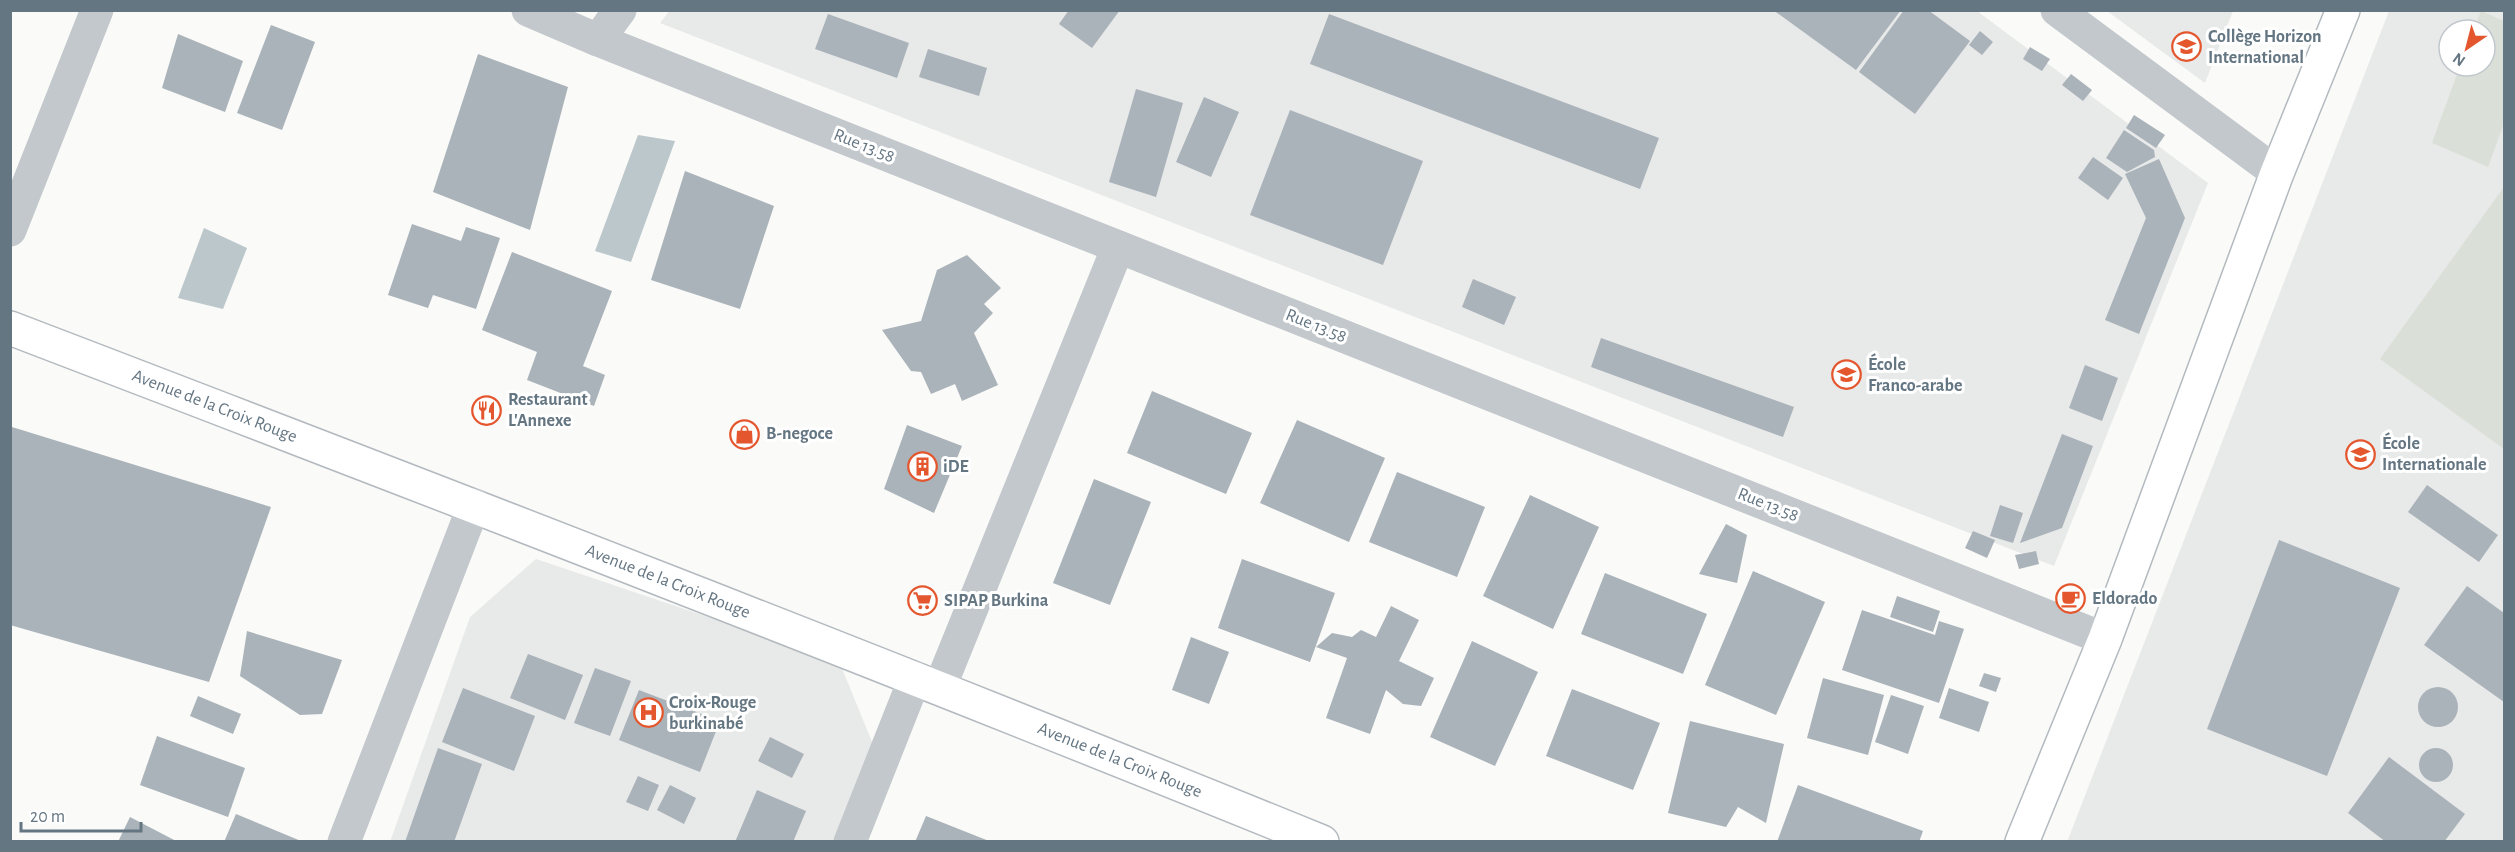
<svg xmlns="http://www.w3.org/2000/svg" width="2515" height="852" viewBox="0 0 2515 852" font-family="'Alegreya Sans',sans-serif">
  <rect width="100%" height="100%" fill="#fafaf8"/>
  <g fill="#e8e9e9" fill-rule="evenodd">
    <polygon points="670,10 1977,11 2208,183 2054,566 660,23"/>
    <polygon points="2107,11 2233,11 2205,83"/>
    <path d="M2389 11H2504V841L2067 842ZM2449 30H2485V66H2449Z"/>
    <polygon points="536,559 839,661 881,764 850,841 390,842 470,617"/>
  </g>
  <g fill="#dadfd7">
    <polygon points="2481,11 2504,21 2504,123 2488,167 2432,143 2460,66 2485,66 2485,30 2474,30"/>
    <polygon points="2504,187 2504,449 2380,359"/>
  </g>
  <g fill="#bbc7cb">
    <polygon points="638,135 675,141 631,262 595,251"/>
    <polygon points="204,228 247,248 223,309 178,298"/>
  </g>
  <g fill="#aab3b9">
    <polygon points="1069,10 1120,10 1092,48 1059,24"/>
    <polygon points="1773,10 1901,10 1856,70"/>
    <polygon points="1904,10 1928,10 1970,41 1915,114 1859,72"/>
    <polygon points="828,14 909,43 897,78 815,49"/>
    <polygon points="1329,14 1659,138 1640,189 1310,64"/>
    <polygon points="271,25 315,42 282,130 237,113"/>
    <polygon points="1980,31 1993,42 1982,55 1969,45"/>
    <polygon points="178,34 243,61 225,112 162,88"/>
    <polygon points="2030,47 2050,59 2042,71 2023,59"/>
    <polygon points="928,49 987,68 979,96 919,77"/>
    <polygon points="478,54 568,87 530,230 433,192"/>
    <polygon points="2071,74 2092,90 2083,101 2062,85"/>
    <polygon points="1136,89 1183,103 1156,197 1109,182"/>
    <polygon points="1204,97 1239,112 1211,177 1176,162"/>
    <polygon points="1290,110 1423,161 1383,265 1250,215"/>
    <polygon points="2134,115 2165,135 2156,148 2126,128"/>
    <polygon points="2124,130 2154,150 2155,157 2127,172 2106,158"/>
    <polygon points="2093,157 2123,178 2108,200 2078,178"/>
    <polygon points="2159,159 2185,218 2139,334 2105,320 2146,218 2125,174"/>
    <polygon points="685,171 774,206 740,309 651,280"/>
    <polygon points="412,224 461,241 466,227 500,238 476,309 433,295 428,308 388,295"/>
    <polygon points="512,252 612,291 583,366 605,375 594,406 527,380 537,352 482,330"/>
    <polygon points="967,255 1001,288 984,304 993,313 974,333 998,385 962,401 955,384 931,394 921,372 911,371 882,330 921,321 937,270"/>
    <polygon points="1473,279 1516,297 1504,325 1462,307"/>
    <polygon points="1601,338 1794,407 1783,437 1591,367"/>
    <polygon points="2085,365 2118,378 2102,421 2069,408"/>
    <polygon points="1152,391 1252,433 1226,494 1127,453"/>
    <polygon points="1297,420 1385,458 1349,542 1260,503"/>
    <polygon points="907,425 962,446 934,513 884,489"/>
    <polygon points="12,427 271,507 209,682 10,625"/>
    <polygon points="2062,434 2093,446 2062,528 2020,543"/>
    <polygon points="1397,472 1485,507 1457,577 1369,542"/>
    <polygon points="1094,479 1151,502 1110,605 1053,583"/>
    <polygon points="2427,485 2498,535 2479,562 2408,512"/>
    <polygon points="1530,495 1599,527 1553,629 1483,596"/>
    <polygon points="2000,505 2023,513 2013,543 1990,536"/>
    <polygon points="1726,524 1747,535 1737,583 1699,574"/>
    <polygon points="1973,531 1995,540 1987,558 1965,548"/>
    <polygon points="2279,540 2400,588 2327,776 2207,729"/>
    <polygon points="2036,551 2039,564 2019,569 2015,555"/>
    <polygon points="1242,559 1335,593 1310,662 1218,628"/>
    <polygon points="1753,571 1825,602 1776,715 1705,685"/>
    <polygon points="1605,573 1707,614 1683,674 1581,634"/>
    <polygon points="2467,586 2504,613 2504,702 2424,645"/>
    <polygon points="1897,596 1940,611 1933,632 1890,617"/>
    <polygon points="1391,606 1419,620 1399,661 1434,678 1421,706 1403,704 1386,690 1370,734 1326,718 1347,658 1316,647 1332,633 1352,637 1361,630 1376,637"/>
    <polygon points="1862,610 1935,635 1939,621 1964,629 1939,703 1842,670"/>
    <polygon points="247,631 342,660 322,714 300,715 240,676"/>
    <polygon points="1191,637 1229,652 1209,704 1172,690"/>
    <polygon points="1472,641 1538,672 1495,766 1430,737"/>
    <polygon points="528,654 583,675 565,720 510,698"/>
    <polygon points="595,668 631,681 610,736 574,723"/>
    <polygon points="1984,673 2001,678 1996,692 1979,686"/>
    <polygon points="1823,678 1884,695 1868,755 1807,738"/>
    <circle cx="2438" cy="707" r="20"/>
    <polygon points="463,688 535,716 514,771 442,742"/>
    <polygon points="1949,688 1989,702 1979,732 1939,718"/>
    <polygon points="1572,689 1660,723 1633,790 1546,756"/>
    <polygon points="639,690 720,721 700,772 619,740"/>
    <polygon points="1891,695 1924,706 1908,754 1875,742"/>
    <polygon points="198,696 241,714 233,734 190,716"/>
    <polygon points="1690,721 1784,744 1766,823 1738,807 1726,827 1668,813"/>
    <polygon points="157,736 245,768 228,817 140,785"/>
    <polygon points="770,737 804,754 792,778 758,761"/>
    <polygon points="438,748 482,764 454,842 405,842"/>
    <circle cx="2436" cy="765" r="17"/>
    <polygon points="2389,757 2465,814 2444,842 2386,842 2348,813"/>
    <polygon points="638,776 659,785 648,811 626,802"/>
    <polygon points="670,785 696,798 684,824 657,810"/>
    <polygon points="1798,785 1923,831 1919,842 1777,842"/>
    <polygon points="757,790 806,811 793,842 735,842"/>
    <polygon points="236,814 301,841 301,842 224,842"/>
    <polygon points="926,816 989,841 989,842 915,842"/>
    <polygon points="130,817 178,842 118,842"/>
  </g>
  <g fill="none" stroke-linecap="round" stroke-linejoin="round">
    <defs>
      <g id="secondary">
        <path id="s1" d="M10 328C449 496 887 665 1322 842"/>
        <polyline points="2022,842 2105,639 2277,173 2343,10"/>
      </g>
    </defs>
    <use href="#secondary" stroke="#b3babf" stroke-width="36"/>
    <g stroke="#c3c8cc" stroke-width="33">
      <polyline points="528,10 598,40 2105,639"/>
      <polyline points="2057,10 2277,173"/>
      <polyline points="598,40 620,10"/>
      <polyline points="10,230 97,10"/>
      <polyline points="940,687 1118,247"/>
      <polyline points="344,842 474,505"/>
      <polyline points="850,842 915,678"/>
    </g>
    <use href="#secondary" stroke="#fff" stroke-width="33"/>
  </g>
  <defs>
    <symbol id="school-ring" viewBox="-11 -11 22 22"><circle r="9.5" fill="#fff" stroke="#e4572e" stroke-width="1.5"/><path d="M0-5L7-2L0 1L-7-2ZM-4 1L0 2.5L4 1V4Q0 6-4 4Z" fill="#e4572e"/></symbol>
    <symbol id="restaurant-ring" viewBox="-11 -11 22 22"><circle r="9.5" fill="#fff" stroke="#e4572e" stroke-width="1.5"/><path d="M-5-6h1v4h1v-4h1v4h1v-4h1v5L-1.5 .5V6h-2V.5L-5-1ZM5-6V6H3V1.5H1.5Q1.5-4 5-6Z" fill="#e4572e"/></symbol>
    <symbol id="shop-ring" viewBox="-11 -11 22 22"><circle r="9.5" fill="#fff" stroke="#e4572e" stroke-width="1.5"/><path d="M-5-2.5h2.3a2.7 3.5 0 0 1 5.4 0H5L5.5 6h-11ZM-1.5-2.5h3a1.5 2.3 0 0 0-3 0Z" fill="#e4572e"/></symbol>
    <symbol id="building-ring" viewBox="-11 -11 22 22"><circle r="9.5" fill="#fff" stroke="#e4572e" stroke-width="1.5"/><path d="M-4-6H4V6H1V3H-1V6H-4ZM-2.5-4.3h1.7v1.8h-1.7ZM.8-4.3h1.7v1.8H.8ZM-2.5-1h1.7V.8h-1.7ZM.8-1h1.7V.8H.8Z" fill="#e4572e"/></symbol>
    <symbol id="cafe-ring" viewBox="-11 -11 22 22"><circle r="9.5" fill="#fff" stroke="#e4572e" stroke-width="1.5"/><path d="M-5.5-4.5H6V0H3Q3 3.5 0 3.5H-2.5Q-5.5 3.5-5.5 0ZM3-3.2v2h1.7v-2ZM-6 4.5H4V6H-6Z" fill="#e4572e"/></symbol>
    <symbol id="supermarket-ring" viewBox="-11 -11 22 22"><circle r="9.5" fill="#fff" stroke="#e4572e" stroke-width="1.5"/><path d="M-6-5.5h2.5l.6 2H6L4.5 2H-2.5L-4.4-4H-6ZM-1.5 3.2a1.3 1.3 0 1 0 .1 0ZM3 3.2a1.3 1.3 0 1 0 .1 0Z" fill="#e4572e"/></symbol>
    <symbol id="hospital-ring" viewBox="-11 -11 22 22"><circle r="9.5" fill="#fff" stroke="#e4572e" stroke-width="1.5"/><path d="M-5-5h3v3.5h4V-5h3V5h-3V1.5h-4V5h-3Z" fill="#e4572e"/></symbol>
  </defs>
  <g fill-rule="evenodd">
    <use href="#school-ring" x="2170" y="30" width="33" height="33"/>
    <use href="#school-ring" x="1830" y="358" width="33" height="33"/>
    <use href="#restaurant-ring" x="470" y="394" width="33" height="33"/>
    <use href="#shop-ring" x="728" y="418" width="33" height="33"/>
    <use href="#school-ring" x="2344" y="438" width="33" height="33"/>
    <use href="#building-ring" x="906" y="450" width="33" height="33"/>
    <use href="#cafe-ring" x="2054" y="582" width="33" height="33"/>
    <use href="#supermarket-ring" x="906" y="584" width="33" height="33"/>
    <use href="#hospital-ring" x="632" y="696" width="33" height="33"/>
  </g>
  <g text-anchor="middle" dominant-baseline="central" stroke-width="6" stroke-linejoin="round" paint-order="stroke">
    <g font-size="18" font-weight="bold" fill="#657683" stroke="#fff" text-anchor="start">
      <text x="2208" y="37">Collège Horizon<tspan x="2208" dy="21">International</tspan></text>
      <text x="1868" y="365">École<tspan x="1868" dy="21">Franco-arabe</tspan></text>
      <text x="508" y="400">Restaurant<tspan x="508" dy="21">L'Annexe</tspan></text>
      <text x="766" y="434">B-negoce</text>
      <text x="2382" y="444">École<tspan x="2382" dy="21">Internationale</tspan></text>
      <text x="943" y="467">iDE</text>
      <text x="2092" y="599">Eldorado</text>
      <text x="944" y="601">SIPAP Burkina</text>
      <text x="669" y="703">Croix-Rouge<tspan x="669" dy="21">burkinabé</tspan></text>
    </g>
    <g font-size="18" fill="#657683" stroke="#fff">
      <text transform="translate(864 146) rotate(22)">Rue 13.58</text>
      <text transform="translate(1316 326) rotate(22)">Rue 13.58</text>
      <text stroke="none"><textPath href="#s1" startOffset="219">Avenue de la Croix Rouge</textPath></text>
      <text transform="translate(1768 505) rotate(22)">Rue 13.58</text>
      <text stroke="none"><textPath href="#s1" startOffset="705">Avenue de la Croix Rouge</textPath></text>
      <text stroke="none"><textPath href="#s1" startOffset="1191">Avenue de la Croix Rouge</textPath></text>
    </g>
  </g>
  <rect width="2515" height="852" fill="none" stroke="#657683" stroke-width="24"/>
  <g transform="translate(2467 48) rotate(215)"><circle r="28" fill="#ffffff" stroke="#c1c8cd" stroke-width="1.5"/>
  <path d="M0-4.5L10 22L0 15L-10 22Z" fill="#e4572e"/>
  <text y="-9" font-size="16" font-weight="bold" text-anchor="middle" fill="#657683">N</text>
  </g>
  <path d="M21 822v9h120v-9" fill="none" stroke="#657683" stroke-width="3"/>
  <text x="30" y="822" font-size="18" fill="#657683" stroke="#ffffff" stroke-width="4.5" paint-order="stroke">20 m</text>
</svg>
